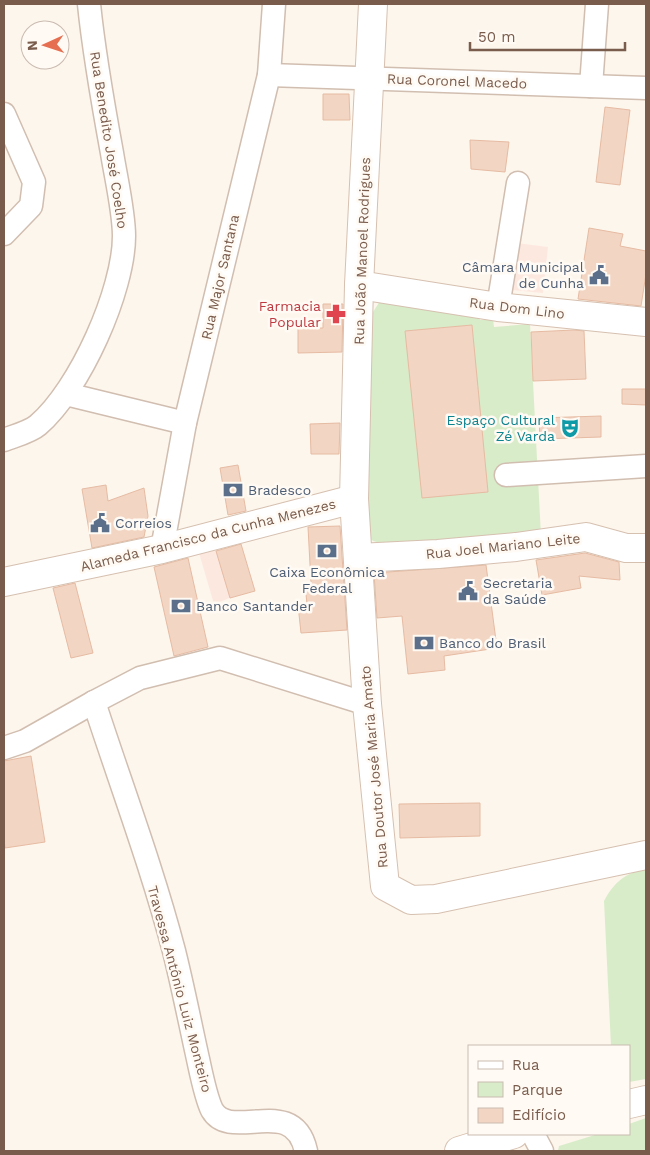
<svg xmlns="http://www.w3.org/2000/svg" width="650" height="1155" viewBox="0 0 650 1155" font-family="'Work Sans',sans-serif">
  <rect width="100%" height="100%" fill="#fdf6ec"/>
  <g fill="#fde8e0">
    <polygon points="517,243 548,247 543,293 512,290"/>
    <polygon points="214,542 230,598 214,604 197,546"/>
  </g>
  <g fill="#d8ecc9">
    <polygon points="380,301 478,315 480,320 493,319 494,327 530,324 541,536 384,544 373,541 367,535 368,320"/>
    <path d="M646 868V1079L629 1082V1046H611L604 901C615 881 625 874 646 868Z"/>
    <polygon points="646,1118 646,1151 558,1151 559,1146 598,1134 629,1134 629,1124"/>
  </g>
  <g fill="#f3d5c3" stroke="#e6bba3">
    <polygon points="323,94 349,94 350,120 323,120"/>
    <polygon points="605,107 630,110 620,185 596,182"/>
    <polygon points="470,140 509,142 505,172 471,169"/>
    <polygon points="589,228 623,234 620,246 646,251 646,274 641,306 578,299"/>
    <polygon points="323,304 343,304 342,352 298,353 298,328 323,328"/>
    <polygon points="472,325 488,492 422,498 405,331"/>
    <polygon points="574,330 584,331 586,379 533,381 531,332"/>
    <polygon points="622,389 646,389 646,405 622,404"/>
    <polygon points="601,416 601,437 540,439 539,418"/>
    <polygon points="340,423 339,454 311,454 310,424"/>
    <polygon points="238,465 246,511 228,515 220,468"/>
    <polygon points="106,485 108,501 144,488 148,516 144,537 92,548 82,489"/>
    <polygon points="340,526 347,630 301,633 298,605 307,604 305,584 311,583 308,527"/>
    <polygon points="241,544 255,591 230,598 216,551"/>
    <polygon points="585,553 619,562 620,580 579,576 581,588 542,595 536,560"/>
    <polygon points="188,558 208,647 174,656 154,567"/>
    <polygon points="486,565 497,648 444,656 445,670 408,674 402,616 377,618 374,573"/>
    <polygon points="75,583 93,653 71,658 53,588"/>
    <polygon points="31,756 45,842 5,848 4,839 4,761"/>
    <polygon points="480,803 480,836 400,838 399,804"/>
  </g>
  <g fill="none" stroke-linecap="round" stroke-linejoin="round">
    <defs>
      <g id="street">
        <polyline points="269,75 646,88"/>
        <polyline points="591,86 597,4"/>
        <polyline points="4,114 34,182 31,206 4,234"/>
        <polyline points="498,307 518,183"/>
        <polyline points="66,394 185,423"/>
        <path d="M4 440C14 436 30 432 38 425 80 389 124 290 124 236 124 212 116 178 112 153 103 104 94 54 89 4"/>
        <polyline points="506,475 646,466"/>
        <polyline points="162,549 185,423 269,75 274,4"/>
        <path d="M94 702C121 785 152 867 174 951 183 987 190 1023 198 1059 201 1073 206 1098 212 1110 231 1143 293 1093 306 1151"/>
        <polyline points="4,748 25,741 94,702 140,678 220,658 367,704"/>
        <polyline points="533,1134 542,1151"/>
      </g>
      <g id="secondary">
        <polyline points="373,4 359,285 354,499 367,704 385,886 411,900 436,899 646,855"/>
        <polyline points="359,285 498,307 646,322"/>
        <polyline points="358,558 438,554 516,547 586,537 626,548 646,548"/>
        <polyline points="4,582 162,549 354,499"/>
        <polyline points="629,1104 646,1100"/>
        <polyline points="459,1151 514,1134"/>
      </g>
    </defs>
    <use href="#street" stroke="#d1beb0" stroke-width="25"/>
    <use href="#secondary" stroke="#d6c0b0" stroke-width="30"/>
    <use href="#street" stroke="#fff" stroke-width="22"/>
    <use href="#secondary" stroke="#fff" stroke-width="28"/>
  </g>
  <defs>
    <symbol id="civic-bare" viewBox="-9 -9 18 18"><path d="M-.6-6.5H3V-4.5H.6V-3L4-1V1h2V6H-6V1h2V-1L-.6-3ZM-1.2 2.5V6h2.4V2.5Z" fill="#5c6f8a" stroke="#fffaf3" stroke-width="2.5" paint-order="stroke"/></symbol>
    <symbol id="pharmacy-bare" viewBox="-9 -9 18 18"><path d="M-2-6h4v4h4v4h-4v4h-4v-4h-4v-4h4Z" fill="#e0444e" stroke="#fffaf3" stroke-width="2.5" paint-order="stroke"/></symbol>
    <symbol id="theatre-bare" viewBox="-9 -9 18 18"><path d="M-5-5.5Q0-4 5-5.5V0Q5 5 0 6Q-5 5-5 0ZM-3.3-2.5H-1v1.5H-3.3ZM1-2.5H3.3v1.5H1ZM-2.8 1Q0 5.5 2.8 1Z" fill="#0f9aa8" stroke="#fffaf3" stroke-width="2.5" paint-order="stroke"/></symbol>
    <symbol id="bank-bare" viewBox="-9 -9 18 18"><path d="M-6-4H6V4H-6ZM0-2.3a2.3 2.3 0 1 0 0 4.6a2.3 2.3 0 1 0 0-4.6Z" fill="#5c6f8a" stroke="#fffaf3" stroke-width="2.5" paint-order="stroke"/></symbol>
  </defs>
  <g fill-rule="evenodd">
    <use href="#civic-bare" x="585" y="261" width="28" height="28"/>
    <use href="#pharmacy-bare" x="322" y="300" width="28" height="28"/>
    <use href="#theatre-bare" x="556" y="414" width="28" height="28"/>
    <use href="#bank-bare" x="219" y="476" width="28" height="28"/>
    <use href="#civic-bare" x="86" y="509" width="28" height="28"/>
    <use href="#bank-bare" x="313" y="537" width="28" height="28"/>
    <use href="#civic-bare" x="454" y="577" width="28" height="28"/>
    <use href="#bank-bare" x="167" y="592" width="28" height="28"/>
    <use href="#bank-bare" x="410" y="629" width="28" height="28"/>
  </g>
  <g text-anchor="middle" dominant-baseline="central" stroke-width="5" stroke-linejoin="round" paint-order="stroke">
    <g font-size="14" fill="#7a5c4d" stroke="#fffaf3">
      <text transform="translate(457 81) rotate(2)">Rua Coronel Macedo</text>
      <text transform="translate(109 140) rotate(81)">Rua Benedito José Coelho</text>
      <text transform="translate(362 251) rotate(-88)">Rua João Manoel Rodrigues</text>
      <text transform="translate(220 277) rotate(-77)">Rua Major Santana</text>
      <text transform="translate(517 308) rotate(7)">Rua Dom Lino</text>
      <text transform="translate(208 535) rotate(-14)">Alameda Francisco da Cunha Menezes</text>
      <text transform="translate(503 546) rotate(-6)">Rua Joel Mariano Leite</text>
      <text transform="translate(374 767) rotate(-95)">Rua Doutor José Maria Amato</text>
      <text transform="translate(180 989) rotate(75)">Travessa Antônio Luiz Monteiro</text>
    </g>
    <g font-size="14" fill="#4e5e75" stroke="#fffaf3" text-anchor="start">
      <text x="584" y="267" text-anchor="end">Câmara Municipal<tspan x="584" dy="16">de Cunha</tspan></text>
      <text x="248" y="490">Bradesco</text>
      <text x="115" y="523">Correios</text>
      <text x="327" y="572" text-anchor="middle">Caixa Econômica<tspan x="327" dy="16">Federal</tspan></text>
      <text x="483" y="583">Secretaria<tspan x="483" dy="16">da Saúde</tspan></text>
      <text x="196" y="606">Banco Santander</text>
      <text x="439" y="643">Banco do Brasil</text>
    </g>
    <g font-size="14" fill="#be3a42" stroke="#fffaf3" text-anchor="end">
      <text x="321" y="306">Farmacia<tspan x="321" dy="16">Popular</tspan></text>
    </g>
    <g font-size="14" fill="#0d838f" stroke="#fffaf3" text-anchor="end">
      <text x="555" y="420">Espaço Cultural<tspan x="555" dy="16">Zé Varda</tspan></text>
    </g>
  </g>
  <rect width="650" height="1155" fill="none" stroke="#7a5c4d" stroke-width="10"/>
  <rect x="468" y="1045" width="162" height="90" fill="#fffaf3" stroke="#cabbb1"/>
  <rect x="478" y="1061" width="25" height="8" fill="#ffffff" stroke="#cabbb1"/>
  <text x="512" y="1070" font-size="15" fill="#7a5c4d">Rua</text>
  <rect x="478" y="1082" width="25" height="15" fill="#d8ecc9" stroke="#cabbb1"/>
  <text x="512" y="1095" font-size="15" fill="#7a5c4d">Parque</text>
  <rect x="478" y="1108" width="25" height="15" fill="#f3d5c3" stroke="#cabbb1"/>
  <text x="512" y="1120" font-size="15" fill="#7a5c4d">Edifício</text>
  <g transform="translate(45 45) rotate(267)"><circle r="24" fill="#fffaf3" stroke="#cabbb1"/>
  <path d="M0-4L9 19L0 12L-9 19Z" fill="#e76f51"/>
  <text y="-8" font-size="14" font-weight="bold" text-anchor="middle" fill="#7a5c4d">N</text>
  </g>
  <path d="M470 42v8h155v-8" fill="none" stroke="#7a5c4d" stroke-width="2.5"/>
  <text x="478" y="42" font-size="15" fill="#7a5c4d" stroke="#fffaf3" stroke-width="4" paint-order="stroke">50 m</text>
</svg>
